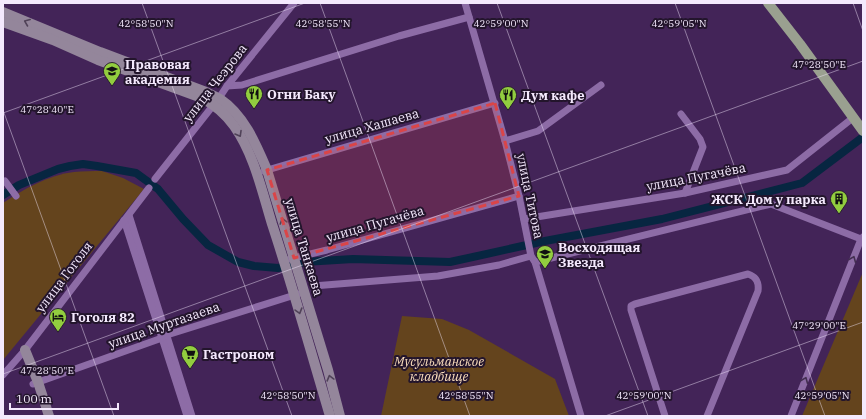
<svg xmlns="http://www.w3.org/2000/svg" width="866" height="419" viewBox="0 0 866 419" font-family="'IBM Plex Serif',serif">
  <rect width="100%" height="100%" fill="#432458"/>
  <g fill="#64441d">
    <path d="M102 171 123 178 144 189 3 360V203C24 189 48 175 74 172 83 171 93 171 102 171Z"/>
    <polygon points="863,272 863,416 802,416"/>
    <polygon points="402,316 442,319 469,330 555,379 569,416 381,416"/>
  </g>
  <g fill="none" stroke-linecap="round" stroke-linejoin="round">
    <polyline stroke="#072641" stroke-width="8" points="3,195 19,185 58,169 70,166 83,164 97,166 136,173 158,189 183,219 208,245 238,262 254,266 278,268 304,262 353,259 450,262 545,241 662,219 802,183 863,137"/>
    <g stroke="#8d6ca6" stroke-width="7">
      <polyline points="465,3 505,141 519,196 531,256 535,262 581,416"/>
      <polyline points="227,86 242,85 399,36 469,17"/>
      <polyline points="681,114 700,139 703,147 685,193"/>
      <polyline points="505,141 538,131 601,85"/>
      <polyline points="264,171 495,103"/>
      <polyline points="155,179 219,98 227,86 294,3"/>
      <polyline points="5,181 16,196"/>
      <polyline points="129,215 192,416"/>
      <polyline points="524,219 685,193 787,170 854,117"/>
      <polyline points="124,220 187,416"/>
      <polyline points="290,259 327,250 519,196"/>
      <polyline points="535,262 771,204 861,239"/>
      <polyline points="313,286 438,276 499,265 531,256"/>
      <polyline points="3,375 25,350 149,188"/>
      <polyline points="33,384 162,338 167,335 298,294"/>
      <path d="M665 416 631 310V306L635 304 748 274C757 277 759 283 758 291L707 416"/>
      <polyline points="791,416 861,239 863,237"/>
    </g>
    <g stroke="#94869b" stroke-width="10">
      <path d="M3 12 100 52 206 92C210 94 215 96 220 99 244 115 256 144 267 170L328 370 340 416"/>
      <path d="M3 22 53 40 98 60 202 98C215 105 225 113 234 126 254 154 262 191 272 224 293 288 311 352 330 416"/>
      <polyline points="25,350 38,382 49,416"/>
    </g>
    <polyline stroke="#9aa090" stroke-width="10" points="768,3 800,44 863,131"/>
  </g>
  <defs><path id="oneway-chevron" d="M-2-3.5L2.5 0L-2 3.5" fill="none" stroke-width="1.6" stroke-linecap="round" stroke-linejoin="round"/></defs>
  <g stroke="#504258">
    <use href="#oneway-chevron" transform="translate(27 22) rotate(-158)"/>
    <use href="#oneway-chevron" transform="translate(239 134) rotate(60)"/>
    <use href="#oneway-chevron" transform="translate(283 221) rotate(-107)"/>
    <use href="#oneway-chevron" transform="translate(299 311) rotate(74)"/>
    <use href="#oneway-chevron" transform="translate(330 378) rotate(-105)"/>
  </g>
  <g stroke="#432f51">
    <use href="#oneway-chevron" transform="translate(853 259) rotate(-68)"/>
    <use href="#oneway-chevron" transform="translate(805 380) rotate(-68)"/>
  </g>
  <path fill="#da4548" fill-opacity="0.2" stroke="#da4548" stroke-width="3" stroke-dasharray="8 5" stroke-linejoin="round" d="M495 103 519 196 294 258 267 170Z"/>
  <path fill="none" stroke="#f4e9fd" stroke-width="1" stroke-opacity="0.45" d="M142 3 292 416M320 3 470 416M497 3 648 416M675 3 825 416M853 3 863 31M3 110 114 416M3 113 305 3M3 374 863 61M605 416 863 322"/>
  <defs>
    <symbol id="university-pin" viewBox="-11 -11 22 30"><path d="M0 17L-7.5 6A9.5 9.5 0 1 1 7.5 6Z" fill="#92cd3f" stroke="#23152c"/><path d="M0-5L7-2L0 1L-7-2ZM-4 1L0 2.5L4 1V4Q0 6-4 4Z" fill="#111"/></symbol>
    <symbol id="restaurant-pin" viewBox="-11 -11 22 30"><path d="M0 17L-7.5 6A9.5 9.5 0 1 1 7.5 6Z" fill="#92cd3f" stroke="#23152c"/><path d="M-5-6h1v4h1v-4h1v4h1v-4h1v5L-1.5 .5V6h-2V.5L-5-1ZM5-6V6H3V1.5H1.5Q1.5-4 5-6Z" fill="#111"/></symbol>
    <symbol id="building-pin" viewBox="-11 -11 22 30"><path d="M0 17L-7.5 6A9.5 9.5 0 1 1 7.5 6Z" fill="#92cd3f" stroke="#23152c"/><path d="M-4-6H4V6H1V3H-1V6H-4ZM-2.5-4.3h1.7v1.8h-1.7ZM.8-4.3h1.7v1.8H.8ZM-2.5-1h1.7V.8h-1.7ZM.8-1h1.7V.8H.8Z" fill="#111"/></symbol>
    <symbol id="school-pin" viewBox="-11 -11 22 30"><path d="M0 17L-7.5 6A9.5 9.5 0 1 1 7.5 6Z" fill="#92cd3f" stroke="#23152c"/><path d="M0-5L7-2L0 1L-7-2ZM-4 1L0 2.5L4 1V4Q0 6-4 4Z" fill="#111"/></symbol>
    <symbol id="hotel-pin" viewBox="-11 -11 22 30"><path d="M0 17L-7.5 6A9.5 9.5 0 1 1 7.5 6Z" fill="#92cd3f" stroke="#23152c"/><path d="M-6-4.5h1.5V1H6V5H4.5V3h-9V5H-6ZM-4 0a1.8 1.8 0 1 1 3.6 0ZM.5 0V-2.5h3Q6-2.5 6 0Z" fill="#111"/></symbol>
    <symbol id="supermarket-pin" viewBox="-11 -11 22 30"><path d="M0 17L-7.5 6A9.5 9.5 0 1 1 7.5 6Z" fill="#92cd3f" stroke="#23152c"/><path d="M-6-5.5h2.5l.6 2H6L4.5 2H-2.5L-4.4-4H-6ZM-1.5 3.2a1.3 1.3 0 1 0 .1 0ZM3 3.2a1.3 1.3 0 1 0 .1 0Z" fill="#111"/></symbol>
  </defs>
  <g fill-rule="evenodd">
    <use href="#university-pin" x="102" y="61" width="20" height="27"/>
    <use href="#restaurant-pin" x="244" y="84" width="20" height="27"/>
    <use href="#restaurant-pin" x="498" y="85" width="20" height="27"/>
    <use href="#building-pin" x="829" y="189" width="20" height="27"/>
    <use href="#school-pin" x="535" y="244" width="20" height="27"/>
    <use href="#hotel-pin" x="48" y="307" width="20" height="27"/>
    <use href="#supermarket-pin" x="180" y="344" width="20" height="27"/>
  </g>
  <g text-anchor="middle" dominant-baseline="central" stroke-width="4" stroke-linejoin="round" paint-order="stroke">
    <g font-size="13" font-weight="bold" fill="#f4e9fd" stroke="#23152c" text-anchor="start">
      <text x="125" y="64">Правовая<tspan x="125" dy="15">академия</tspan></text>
      <text x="267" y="94">Огни Баку</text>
      <text x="521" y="95">Дум кафе</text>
      <text x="826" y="199" text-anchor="end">ЖСК Дом у парка</text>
      <text x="558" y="247">Восходящая<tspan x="558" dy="15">Звезда</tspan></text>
      <text x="71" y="317">Гоголя 82</text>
      <text x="203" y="354">Гастроном</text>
    </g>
    <g font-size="13" fill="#f4e9fd" stroke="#23152c">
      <text transform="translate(215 83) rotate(-52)">улица Чеэрова</text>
      <text transform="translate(372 126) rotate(-16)">улица Хашаева</text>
      <text transform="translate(696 177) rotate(-11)">улица Пугачёва</text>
      <text transform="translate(530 196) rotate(78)">улица Титова</text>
      <text transform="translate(375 224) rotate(-16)">улица Пугачёва</text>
      <text transform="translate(304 247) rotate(73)">улица Танкаева</text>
      <text transform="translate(64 277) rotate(-53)">улица Гоголя</text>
      <text transform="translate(164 325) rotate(-19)">улица Муртазаева</text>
    </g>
    <g font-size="13" font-style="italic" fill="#faddbc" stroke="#23152c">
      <text x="439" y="361">Мусульманское<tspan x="439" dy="15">кладбище</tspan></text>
    </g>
  </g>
  <g font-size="10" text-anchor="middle" fill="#f4e9fd" stroke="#23152c" stroke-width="4" stroke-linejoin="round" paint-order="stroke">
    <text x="146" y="27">42°58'50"N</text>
    <text x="323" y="27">42°58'55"N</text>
    <text x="501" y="27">42°59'00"N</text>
    <text x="679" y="27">42°59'05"N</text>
    <text x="819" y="68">47°28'50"E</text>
    <text x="47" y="113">47°28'40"E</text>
    <text x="819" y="329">47°29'00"E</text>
    <text x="47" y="374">47°28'50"E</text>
    <text x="288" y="399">42°58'50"N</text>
    <text x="466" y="399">42°58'55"N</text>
    <text x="644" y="399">42°59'00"N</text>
    <text x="822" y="399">42°59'05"N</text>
  </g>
  <rect width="866" height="419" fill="none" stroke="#f4e9fd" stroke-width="8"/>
  <path d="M10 403v6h108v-6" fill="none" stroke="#f4e9fd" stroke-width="2"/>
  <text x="16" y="403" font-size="12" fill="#f4e9fd" stroke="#23152c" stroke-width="3" paint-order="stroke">100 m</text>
</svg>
